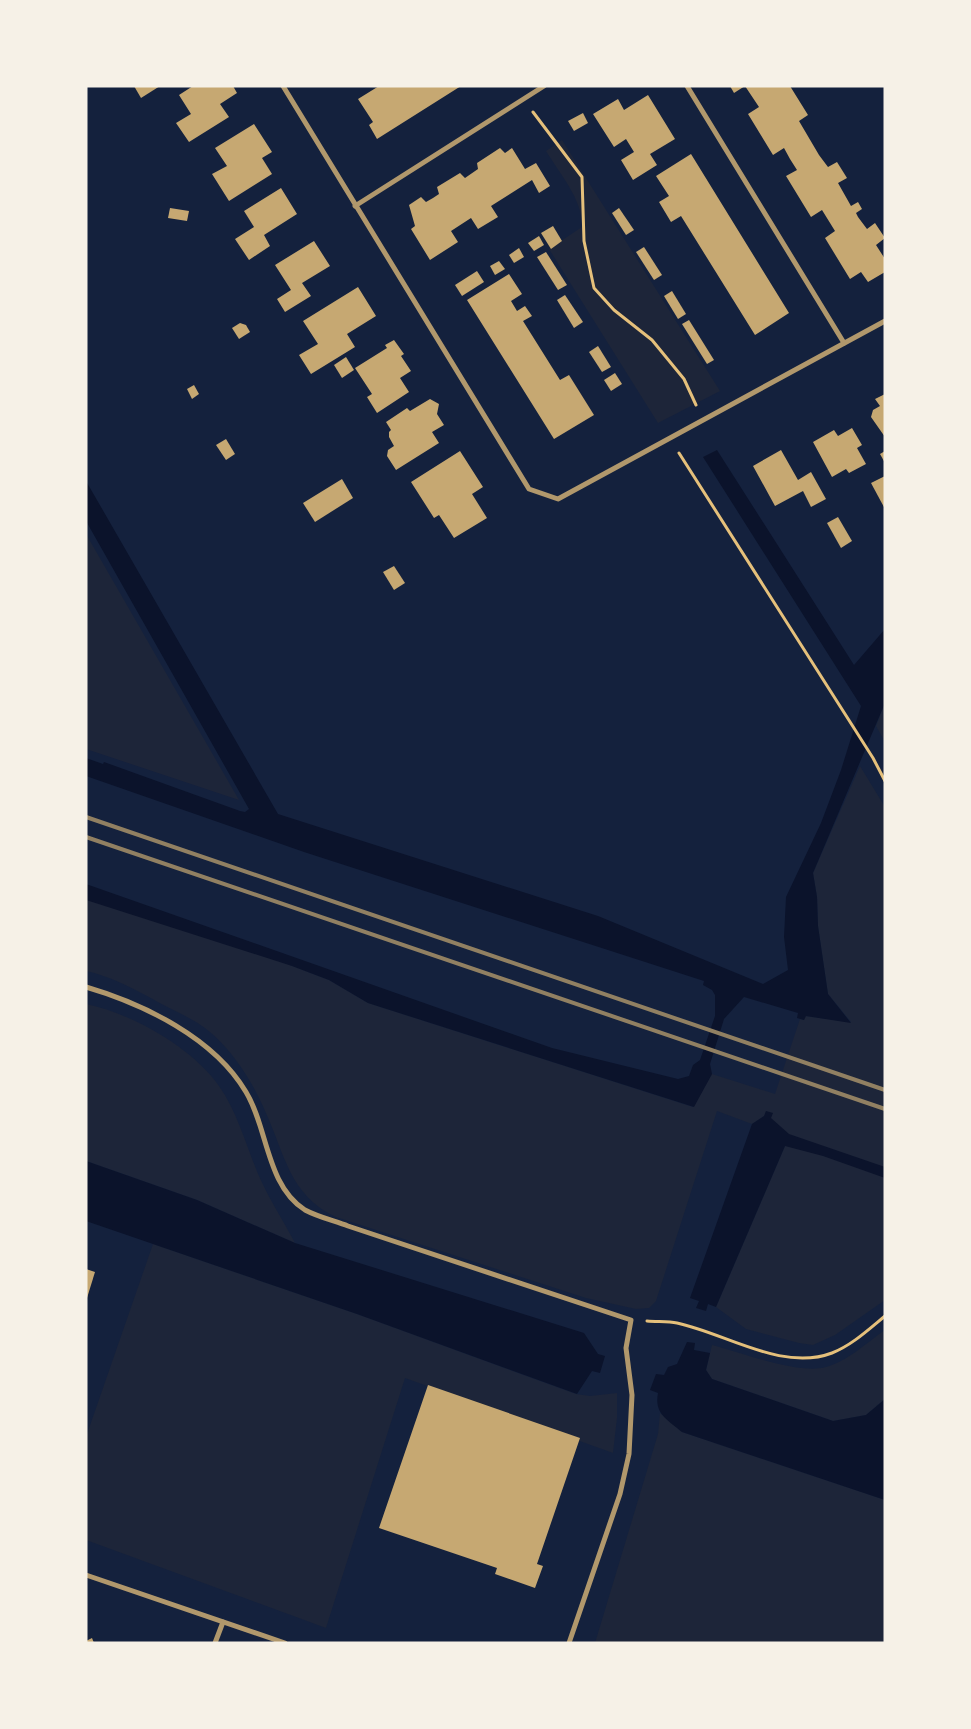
<svg xmlns="http://www.w3.org/2000/svg" width="971" height="1729" viewBox="0 0 971 1729" font-family="Barlow,sans-serif">
  <rect width="100%" height="100%" fill="#14213d"/>
  <g fill="#1d2539">
    <path d="M562 140 720 391 658 423 549 249 582 227C583 200 560 174 546 151Z"/>
    <polygon points="86,534 239,800 86,749"/>
    <polygon points="885,703 885,742 876,726"/>
    <path d="M860 766 885 807V1300L835 1335 813 1345 799 1343 746 1329 716 1307 785 1146 766 1111 765 1116 752 1124 717 1111 656 1301 649 1308 636 1309 586 1298 336 1217C289 1195 285 1154 265 1111 251 1078 227 1041 196 1022 181 1013 164 1006 149 997 128 986 109 976 86 971V894L185 925 329 980 368 1003 693 1107 712 1074 775 1094 800 1019 804 1020 805 1016 851 1022 828 994 818 926 817 897 813 873Z"/>
    <path d="M86 1004C131 1013 193 1048 219 1086 238 1113 246 1146 259 1176 269 1199 283 1220 295 1243L197 1200 86 1161Z"/>
    <polygon points="153,1244 357,1314 576,1394 590,1396 617,1393 617,1418 613,1453 405,1378 326,1628 86,1540 86,1437"/>
    <path d="M885 1330V1399L866 1415 833 1421 712 1379 706 1370 712 1345C739 1352 800 1375 826 1367 848 1361 866 1343 885 1330Z"/>
    <polygon points="660,1413 682,1432 885,1500 885,1643 595,1643 658,1434"/>
  </g>
  <g fill="#0b132b">
    <polygon points="717,450 854,665 885,629 885,703 813,873 817,897 818,926 828,994 851,1023 806,1016 804,1020 797,1018 798,1013 744,997 724,1019 710,1064 712,1074 694,1107 368,1003 329,980 292,966 86,900 86,884 552,1048 678,1079 689,1076 693,1065 700,1060 715,1016 715,995 712,990 703,985 704,981 304,852 86,776 86,758 103,764 104,762 240,811 245,812 249,809 86,521 86,481 278,814 598,916 763,984 788,970 784,937 786,897 821,823 841,770 861,706 703,457"/>
    <polygon points="766,1111 773,1113 771,1118 789,1134 885,1167 885,1178 823,1156 785,1146 716,1307 708,1304 706,1311 696,1308 699,1301 690,1298 752,1124 764,1116"/>
    <polygon points="86,1161 197,1200 295,1243 584,1333 598,1354 605,1356 600,1373 592,1371 577,1394 357,1314 86,1221"/>
    <path d="M687 1342 695 1343 694 1350 710 1353 706 1370 712 1379 833 1421 866 1415 885 1399V1500L682 1432C667 1419 654 1414 658 1393L650 1390 656 1374 664 1375 668 1367 677 1364Z"/>
  </g>
  <g fill="#c6a872">
    <polygon points="134,86 160,86 141,98"/>
    <polygon points="193,86 233,86 237,93 220,104 229,117 189,142 176,123 191,114 179,95"/>
    <polygon points="379,86 461,86 377,139 369,125 373,122 358,99"/>
    <polygon points="730,86 745,86 734,93"/>
    <polygon points="745,86 790,86 808,115 799,121 819,155 828,167 837,162 847,178 838,183 851,206 858,202 862,209 856,213 858,217 867,229 875,223 885,238 876,245 885,259 885,272 868,282 861,272 850,279 825,238 835,231 822,210 811,217 786,176 797,170 790,159 784,148 773,155 748,114 759,107"/>
    <polygon points="648,95 675,139 650,154 657,165 633,180 621,160 634,152 626,139 614,147 593,114 618,99 624,110"/>
    <polygon points="583,113 588,123 574,131 568,121"/>
    <polygon points="254,124 272,152 262,158 272,174 229,201 212,174 227,166 215,148"/>
    <polygon points="500,148 505,153 512,148 525,169 536,163 550,186 539,193 532,180 491,206 498,217 478,229 471,218 451,231 458,242 430,260 411,229 415,226 409,205 421,197 426,202 433,198 439,194 437,187 460,173 465,178 478,169 477,163"/>
    <polygon points="691,154 789,313 755,335 681,216 671,222 659,202 669,196 656,176"/>
    <polygon points="281,188 297,214 264,235 270,246 249,260 235,239 254,227 244,211"/>
    <polygon points="170,208 189,211 187,221 168,218"/>
    <polygon points="619,208 634,230 626,235 612,213"/>
    <polygon points="553,226 562,241 551,249 541,233"/>
    <polygon points="539,236 544,245 534,251 528,243"/>
    <polygon points="314,241 330,266 302,283 311,296 285,312 277,299 291,290 275,265"/>
    <polygon points="644,247 662,275 654,280 636,252"/>
    <polygon points="519,248 524,257 514,263 509,255"/>
    <polygon points="546,252 567,285 558,290 537,257"/>
    <polygon points="499,261 505,269 495,275 490,266"/>
    <polygon points="477,271 484,282 462,296 455,285"/>
    <polygon points="509,274 522,294 511,301 517,311 525,306 532,316 523,321 560,380 569,375 594,415 554,439 467,300"/>
    <polygon points="358,287 376,316 347,334 355,347 311,374 299,355 318,344 303,321"/>
    <polygon points="672,291 686,314 678,319 664,296"/>
    <polygon points="565,295 583,322 574,328 557,300"/>
    <polygon points="689,320 714,360 707,364 682,324"/>
    <polygon points="240,323 246,325 250,332 239,339 232,328"/>
    <polygon points="394,340 404,354 401,356 411,371 400,378 409,392 377,413 367,397 372,394 355,368 387,348 385,345"/>
    <polygon points="598,346 611,367 602,372 589,352"/>
    <polygon points="346,357 354,370 342,378 334,365"/>
    <polygon points="615,373 622,384 611,391 604,380"/>
    <polygon points="194,385 199,394 192,399 187,389"/>
    <polygon points="885,394 885,437 871,417 873,410 880,406 875,399"/>
    <polygon points="430,399 439,404 437,414 444,425 432,432 439,443 396,470 387,456 388,450 394,446 389,437 389,432 391,430 386,422 407,408 410,411"/>
    <polygon points="852,428 862,445 857,448 866,464 849,473 846,469 832,477 813,442 834,430 838,436"/>
    <polygon points="226,439 235,454 226,460 216,445"/>
    <polygon points="781,450 798,480 811,472 826,499 811,507 803,491 775,506 753,466"/>
    <polygon points="460,451 483,487 472,494 487,518 454,538 439,515 434,518 411,482"/>
    <polygon points="885,451 885,463 880,454"/>
    <polygon points="885,476 885,509 871,483"/>
    <polygon points="342,479 353,498 315,522 303,503"/>
    <polygon points="838,517 852,541 841,548 827,523"/>
    <polygon points="394,566 405,583 394,590 383,572"/>
    <polygon points="86,1269 95,1272 87,1298 86,1298"/>
    <polygon points="428,1385 580,1438 537,1564 543,1566 535,1588 495,1574 497,1568 379,1528"/>
    <polygon points="92,1638 94,1643 86,1643 86,1641"/>
  </g>
  <g fill="none" stroke-linecap="round" stroke-linejoin="round">
    <g stroke="#e5c07b" stroke-width="3">
      <polyline points="533,112 582,177 584,241 594,288 614,310 652,340 684,379 696,405"/>
      <polyline points="679,453 873,758 885,781"/>
      <path d="M647 1321C657 1322 668 1321 677 1323 725 1333 782 1372 832 1353 852 1345 868 1330 885 1316"/>
    </g>
    <g stroke="#b1986c" stroke-width="5">
      <polyline points="283,86 529,489 558,499 885,321"/>
      <polyline points="687,86 844,343"/>
      <polyline points="355,206 544,86"/>
      <path d="M86 987C144 1004 214 1038 246 1092 268 1128 266 1185 305 1210 318 1217 335 1221 348 1226L631 1320 626 1348 632 1395 629 1454 620 1494 569 1643"/>
      <polyline points="86,1575 285,1643"/>
      <polyline points="215,1643 223,1622"/>
    </g>
    <g stroke="#918062" stroke-width="4">
      <polyline points="86,817 885,1090"/>
      <polyline points="86,837 885,1109"/>
    </g>
  </g>
  <rect width="971" height="1729" fill="none" stroke="#f6f1e7" stroke-width="175"/>
</svg>
